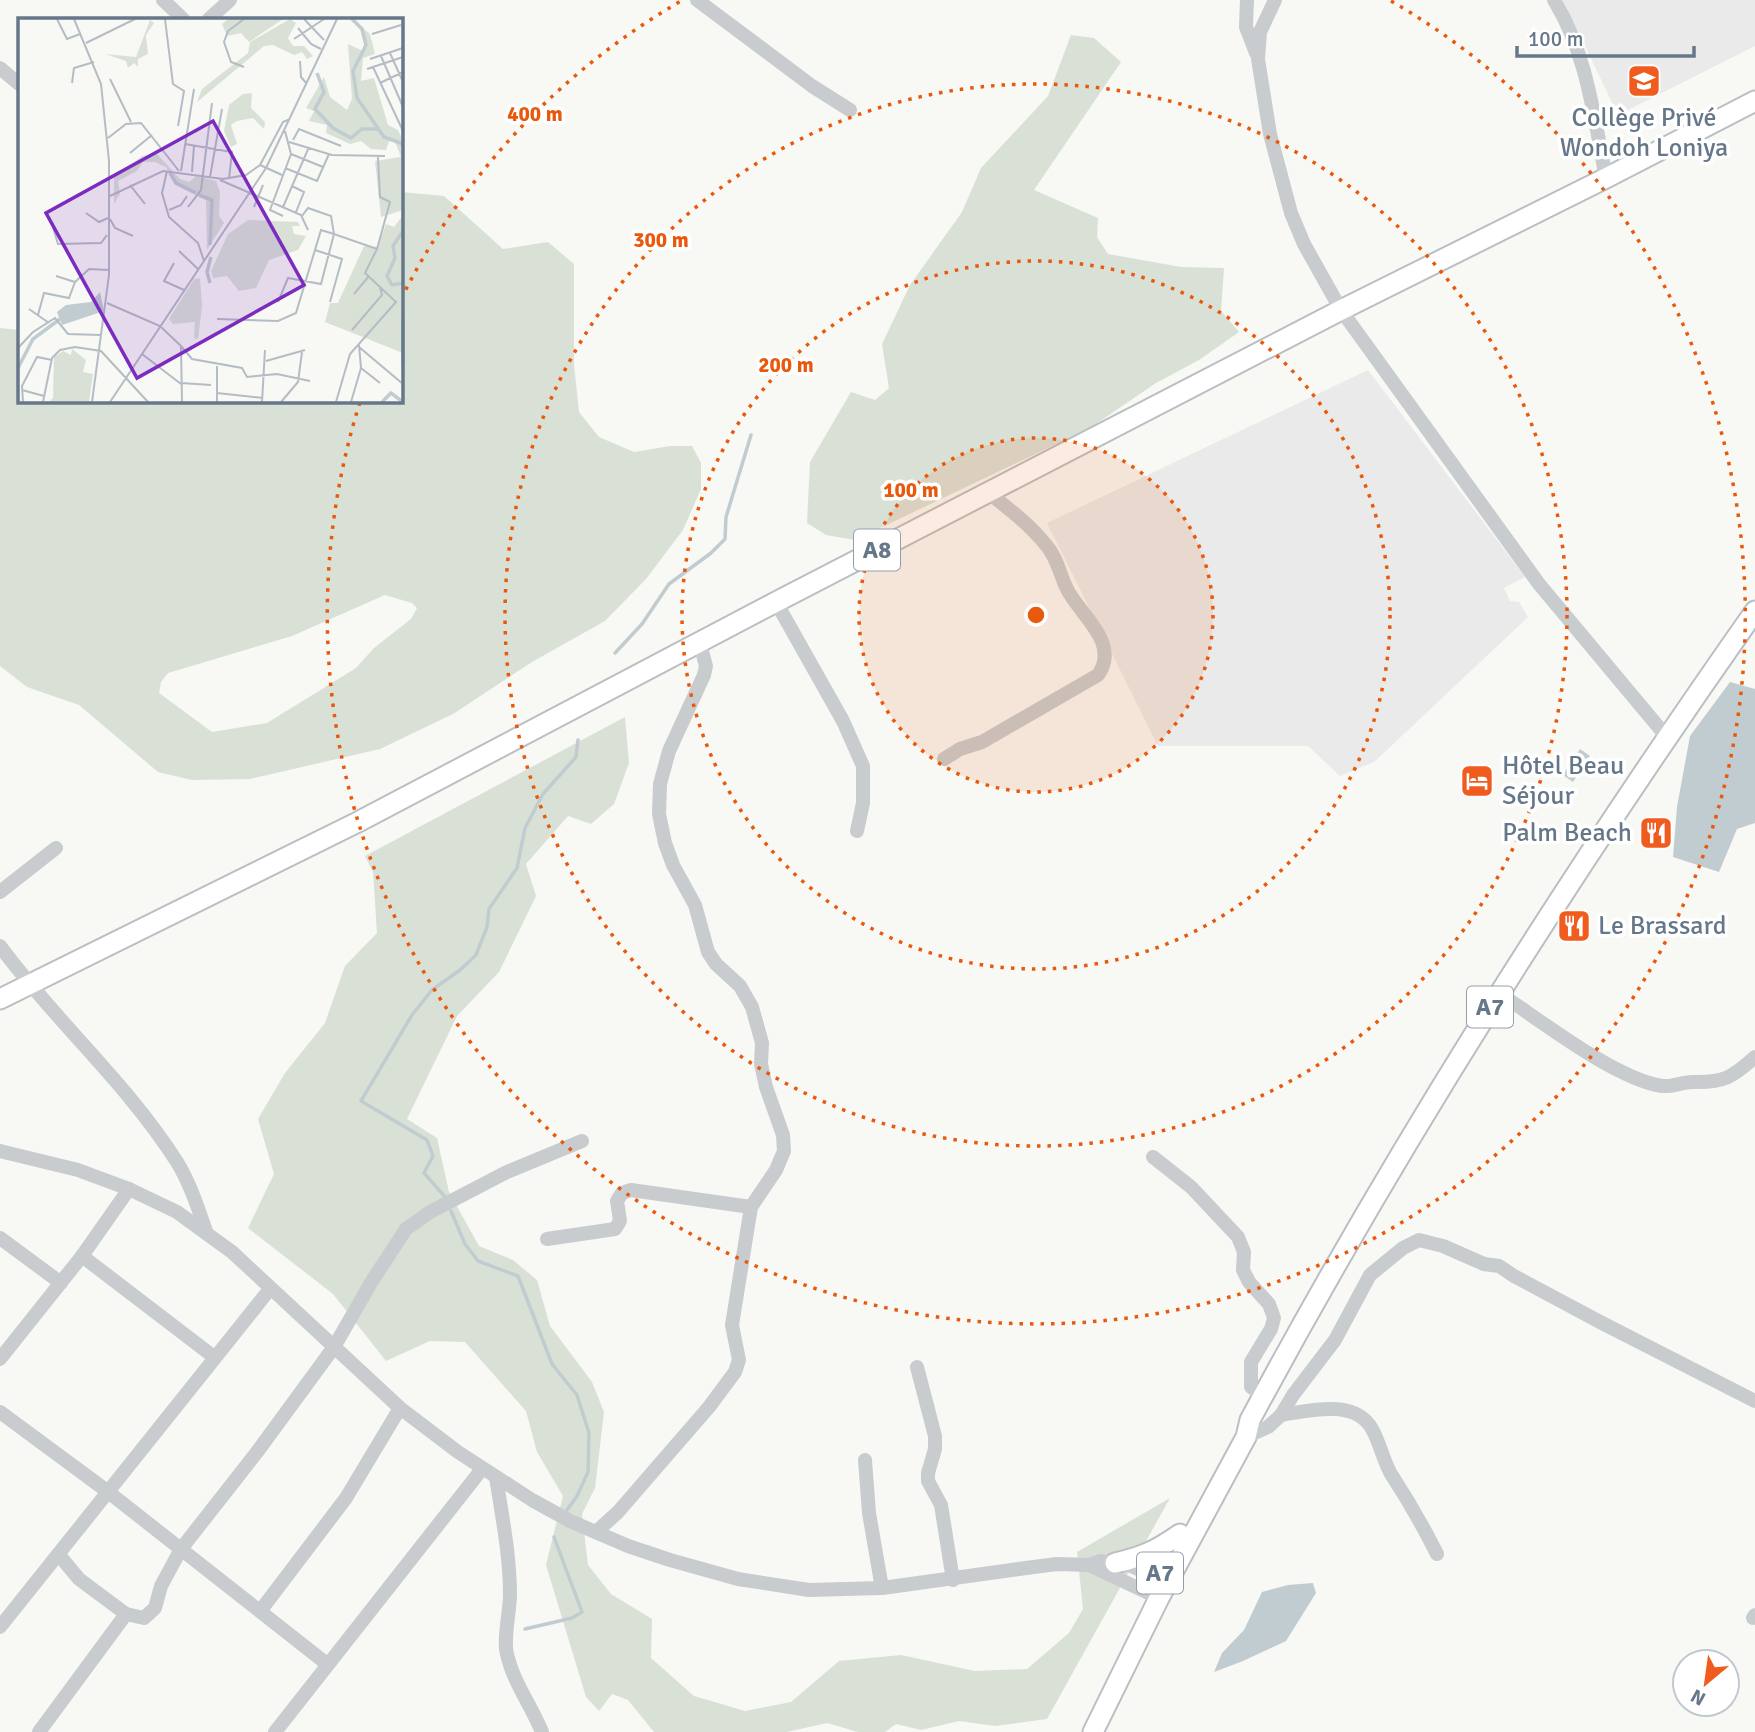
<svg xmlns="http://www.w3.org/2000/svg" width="1755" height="1732" viewBox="0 0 1755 1732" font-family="Signika,sans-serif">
  <rect width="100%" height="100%" fill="#f8f8f5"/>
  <g fill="#e9eae9">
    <polygon points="1563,0 1755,0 1755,46 1618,115"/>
    <polygon points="1368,370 1525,577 1504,588 1510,601 1519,602 1528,617 1374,762 1340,776 1308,746 1158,746 1047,523"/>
  </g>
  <g fill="#d9e1d6" fill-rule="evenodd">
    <polygon points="1071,35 1094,38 1121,62 1034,190 1098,218 1097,237 1108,254 1181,267 1224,268 1221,311 1239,332 1199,360 1156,383 1090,428 855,540 826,535 807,523 810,462 851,392 875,400 889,388 882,344 910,285 962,212 981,168 1048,96"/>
    <path d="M401 192 444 196 503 249 548 242 574 264V365L579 412 599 437 634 452 670 446H692L701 463V489L683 530 646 579 605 621 532 662 453 714 380 749 250 779 192 780 158 772 79 705 27 687 0 666V328L19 330V401H401ZM385 595 412 603 417 608 411 619 374 648 356 668 267 723 212 732 159 693 161 682 168 673 292 636Z"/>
    <polygon points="625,717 629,763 614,804 591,824 568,816 526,864 536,896 499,972 457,1016 407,1119 437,1138 449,1192 479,1246 513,1260 537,1280 550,1326 592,1382 604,1412 595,1488 582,1514 588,1565 611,1594 652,1619 651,1658 694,1696 745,1711 791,1702 839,1661 901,1655 975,1671 1027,1669 1069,1633 1083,1609 1077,1552 1170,1498 1047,1719 995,1726 959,1721 921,1730 896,1724 885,1732 858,1732 827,1723 787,1732 654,1732 628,1700 612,1694 599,1711 586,1697 546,1565 563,1496 537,1452 526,1411 465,1342 430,1341 386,1361 333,1294 248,1228 274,1174 258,1119 285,1073 325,1023 345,966 377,933 373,872 365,856"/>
  </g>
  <g fill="#c1ccd1">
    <polygon points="1730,682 1755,689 1755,823 1737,829 1719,872 1673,857 1677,807 1690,736"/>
    <polygon points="1580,749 1590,756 1573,782 1563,775"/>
    <polygon points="1313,1583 1316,1593 1286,1641 1243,1661 1214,1672 1222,1653 1244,1630 1262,1592 1288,1585"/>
  </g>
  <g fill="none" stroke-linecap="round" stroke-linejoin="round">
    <g stroke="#c1ccd1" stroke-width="3.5">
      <polyline points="615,653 642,624 669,584 711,553 725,539 726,517 751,435"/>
      <polyline points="446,1198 424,1173 433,1156 427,1140 361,1101 412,1015 432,990 460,970 476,955 487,927 489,909 517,868 525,828 543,794 576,757 578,740"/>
      <polyline points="451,1211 465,1244 478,1261 518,1276 552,1364 577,1395 589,1433 588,1472 577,1496 567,1510"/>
      <polyline points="525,1629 572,1618 582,1612 554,1537"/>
    </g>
    <defs>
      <g id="major">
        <polyline points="0,999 358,822 776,602 1341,310 1606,178 1755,101"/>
        <path d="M1115 1563C1143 1557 1157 1550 1180 1534"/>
        <path d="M1093 1732 1159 1598 1246 1437 1250 1420C1401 1139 1572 871 1755 611"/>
      </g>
    </defs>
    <use href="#major" stroke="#bbbfc3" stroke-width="23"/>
    <g stroke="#c8cccf" stroke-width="14">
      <polyline points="163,0 183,19"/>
      <polyline points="697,0 812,86 850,110"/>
      <polyline points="1247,0 1246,27 1256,53"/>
      <polyline points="1275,0 1260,32 1258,59 1270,134 1291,213 1304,244 1341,310 1539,584 1666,736"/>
      <path d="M1554 0C1587 53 1594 118 1606 178"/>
      <polyline points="209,19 230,0"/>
      <polyline points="0,68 19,84"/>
      <polyline points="776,602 843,721 863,766 863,803 857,831"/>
      <path d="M944 759 960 749 982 742 1098 675C1121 643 1079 614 1067 589 1060 575 1057 557 1046 545 1030 525 1009 509 989 493"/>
      <polyline points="0,892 56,848"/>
      <path d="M0 946C55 1021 127 1083 177 1162 190 1183 198 1208 206 1231"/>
      <path d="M1499 993C1540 1020 1615 1079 1662 1086 1673 1087 1682 1082 1693 1082 1724 1083 1733 1077 1755 1057"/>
      <polyline points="0,1151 78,1170 129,1189 177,1212 232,1252 400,1408 458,1452 532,1500 570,1521 628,1546 670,1560 738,1579 809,1590 882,1588 1026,1568 1057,1564 1089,1565 1100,1561 1129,1565 1168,1582"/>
      <polyline points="1153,1157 1191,1187 1238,1237 1244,1252 1243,1270 1249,1282 1269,1304 1274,1318 1271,1329 1251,1362 1251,1387 1263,1396"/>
      <polyline points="0,1238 61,1283"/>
      <polyline points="547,1239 615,1229 620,1221 617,1201 622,1193 631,1190 751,1207"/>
      <polyline points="82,1256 214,1357"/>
      <polyline points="0,1359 82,1256 129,1189"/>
      <polyline points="917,1367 935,1436 935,1449 928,1473 928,1481 941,1505 953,1580"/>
      <polyline points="0,1412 107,1491 327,1664"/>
      <path d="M1281 1415C1308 1411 1355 1398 1372 1429 1380 1443 1383 1460 1391 1474 1408 1500 1423 1526 1437 1554"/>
      <polyline points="1246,1437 1268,1427 1281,1415 1293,1395 1335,1340 1370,1275 1403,1248 1419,1240 1443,1246 1484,1264 1499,1266 1514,1276 1602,1323 1755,1401"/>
      <polyline points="865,1460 869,1513 882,1588"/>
      <path d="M496 1477C502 1516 510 1555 510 1595 510 1610 503 1640 507 1654 513 1682 531 1705 542 1732"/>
      <polyline points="596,1532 618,1512 709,1407 735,1372 739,1360 732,1325 751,1207 776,1170 784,1151 783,1135 766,1087 761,1064 762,1043 752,1007 740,986 716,964 708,952 695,905 673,865 665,843 659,814 660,784 669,751 704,675 706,666 700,644"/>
      <polyline points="59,1555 79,1579 126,1614"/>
      <polyline points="1089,1565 1159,1598"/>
      <polyline points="261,1610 346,1498 400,1408"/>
      <polyline points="1753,1618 1755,1615"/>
      <polyline points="0,1627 270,1289"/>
      <polyline points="39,1732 126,1614 144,1618 155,1608 161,1586 181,1549 257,1452 334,1347 372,1281 406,1229 430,1212 507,1172 582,1141"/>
      <polyline points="275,1732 482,1469"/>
    </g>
    <use href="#major" stroke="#fff" stroke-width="19"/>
  </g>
  <circle cx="1036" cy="615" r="177" fill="#e8590c" fill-opacity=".12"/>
  <g fill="none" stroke="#e8590c" stroke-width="3.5" stroke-dasharray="3.5 7">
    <circle cx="1036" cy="615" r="177"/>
    <circle cx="1036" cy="615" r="354"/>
    <circle cx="1036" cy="615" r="531"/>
    <path d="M401 299A709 709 0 0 1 681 1M1391 1A709 709 0 1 1 360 402"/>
  </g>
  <defs>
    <symbol id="school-square" viewBox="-11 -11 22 22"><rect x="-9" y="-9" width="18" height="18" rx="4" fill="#f05b1e" stroke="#fff"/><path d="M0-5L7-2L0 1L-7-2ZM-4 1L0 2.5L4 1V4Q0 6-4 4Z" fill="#fff"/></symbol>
    <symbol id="hotel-square" viewBox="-11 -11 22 22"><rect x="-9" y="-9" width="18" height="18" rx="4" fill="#f05b1e" stroke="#fff"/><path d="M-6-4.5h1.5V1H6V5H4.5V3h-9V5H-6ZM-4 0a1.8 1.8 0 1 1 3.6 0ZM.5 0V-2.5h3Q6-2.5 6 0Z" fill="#fff"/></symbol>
    <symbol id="restaurant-square" viewBox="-11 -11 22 22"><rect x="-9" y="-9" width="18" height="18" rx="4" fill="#f05b1e" stroke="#fff"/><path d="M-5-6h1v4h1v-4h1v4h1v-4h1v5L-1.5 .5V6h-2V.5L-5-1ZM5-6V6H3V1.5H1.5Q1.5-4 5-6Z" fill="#fff"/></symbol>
  </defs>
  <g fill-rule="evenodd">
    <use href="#school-square" x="1625" y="62" width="38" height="38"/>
    <use href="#hotel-square" x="1458" y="762" width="38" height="38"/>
    <use href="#restaurant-square" x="1637" y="814" width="38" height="38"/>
    <use href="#restaurant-square" x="1555" y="907" width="38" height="38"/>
  </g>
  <g text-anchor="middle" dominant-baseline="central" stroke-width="7" stroke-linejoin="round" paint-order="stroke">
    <g fill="#fff" stroke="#93a0ac" stroke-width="2">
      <rect x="854" y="529.5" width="46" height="41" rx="5"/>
      <rect x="1467" y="986.5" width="46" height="41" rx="5"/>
      <rect x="1137" y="1552.5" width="46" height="41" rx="5"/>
    </g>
    <g font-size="24" font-weight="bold" fill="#657789">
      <text x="877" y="550">A8</text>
      <text x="1490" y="1007">A7</text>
      <text x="1160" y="1573">A7</text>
    </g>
    <g font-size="26" fill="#657789" stroke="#fff" text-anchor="start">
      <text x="1644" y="118" text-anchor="middle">Collège Privé<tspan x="1644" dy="30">Wondoh Loniya</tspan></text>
      <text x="1502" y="766">Hôtel Beau<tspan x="1502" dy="30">Séjour</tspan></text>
      <text x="1632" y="833" text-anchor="end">Palm Beach</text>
      <text x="1598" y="926">Le Brassard</text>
    </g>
  </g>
  <g transform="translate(18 18)">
    <rect width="385" height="385" fill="#f8f8f5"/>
    <path d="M210 1H265L231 24 223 15 209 18 204 6ZM272 1 278 5 270 20 275 28H286L295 38 289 41 284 34 276 37 255 27 246 28 179 84 184 71 230 35 232 24ZM334 1 352 16 357 36 345 40 343 63 356 60 370 107 380 112 385 122V192L363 199 357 143 383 139 377 124 371 123 368 132 353 131 343 123 332 126 308 115 309 107 291 103 296 93 288 90 306 59 312 79 329 92 334 81 330 26 345 33 348 27 344 11ZM132 2 136 5 128 17 130 36 120 41V49L116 45 110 50 108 43 87 36 118 39ZM234 75 233 90 247 104 246 111 235 100 219 103 213 107 219 126 213 129 206 113 211 87 225 76ZM139 136 162 161 171 164 178 158 198 163 202 174 201 198 206 205 189 232 188 182 157 167 148 149 137 144H125L119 153 100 163 102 176 96 186V159L124 138ZM385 197V335L307 304 312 285H320L346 228 359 229 368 206 376 209ZM230 202 280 204 282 208H274L276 216 288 218 280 232 251 242 238 270 221 273 209 258 195 260 193 253 210 216ZM182 260 184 288 180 321 176 320 177 304 155 306 151 301 176 261ZM54 331 68 342 65 354 75 356 71 384H31L35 380 36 339 45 333 53 337Z" fill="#d9e1d6"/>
    <path d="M82 274 86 293 44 307 39 294 48 287 73 284Z" fill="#c1ccd1"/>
    <path fill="none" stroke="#c1ccd1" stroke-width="3.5" d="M334 1 344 11 348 27 335 53 339 80 366 119 385 126M299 55 306 74 297 91 315 110 333 120 344 111H359M152 155 158 165 178 175M181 177 194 182 192 227M385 213 375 228 377 240 369 258 374 267 385 265M192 265 189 254 193 239M385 301V348M0 350 15 321 42 301M364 384 373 375 385 384"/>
    <path fill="none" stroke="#b4bcc4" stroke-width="2" d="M39 1 49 21 62 16M56 1 83 66 91 143V257L74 384M147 1 155 66 166 73 160 108M286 1 306 22M280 10 293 26 303 31M354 16 383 7M276 21 306 1M68 25 117 1M372 35 385 64M363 38 385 89M352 41 385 30M282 43 283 59 289 66M226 49 213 44 206 24 210 13 226 1M355 49 385 113M349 51 385 39M92 61 113 104M54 65 56 50 76 44M362 65 385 54M90 120 108 106 123 105 161 153M275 122 281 111 323 128M271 124 314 137 367 138M167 126 214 134 211 161M112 135 134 117M273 136 305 149M242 147 264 157M267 150 299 163 311 136M149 153 144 175 151 199 180 225 186 243M163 153 176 71M174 154 176 128M192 159 204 91M202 162 283 197 290 212M112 167 127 186M274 168 286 174 278 194M92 178 145 153 205 161 228 157 242 147 265 104 272 101M170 189 183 172 194 85M236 189 245 167M265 189 291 129M151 192 163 187 169 178M68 195 81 204 90 200M265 198 252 192 273 136 267 113M92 201 97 210 115 218M34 206 40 226 83 225 89 217M297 232 324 241 312 284M161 233 180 251M156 245 146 263 166 272M38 258 57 264 71 251 91 252M336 276 351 258M260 284 270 260 303 266 316 216 359 231 372 184 362 179 360 139M89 285 142 308 163 328 164 384M11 291 31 305M20 297 26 275 51 280 57 264M199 301 260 303 278 295 303 212 316 216 313 198 290 190 284 198M334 312 364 277 362 269M163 328 174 341 224 350 229 359 259 356 292 363M341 329 385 366M0 330 15 314 37 300 50 316 83 317M124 336 163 366M248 343 287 332M199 348V384M343 350 362 365M163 365 193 367M4 372 26 378M199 375 245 380M5 384 4 368 19 339 34 342M25 384 34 340 42 332 57 329 83 333 130 384M92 384 248 150 319 1M244 384 247 332M263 384 280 364 284 334M318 384 332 336 378 284 347 255 359 231M333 384 343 350 341 327"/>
    <path fill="#7b2cbf" fill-opacity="0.15" stroke="#7b2cbf" stroke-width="3.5" d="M195 103 286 267 119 360 28 195Z"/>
    <rect width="385" height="385" fill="none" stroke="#657789" stroke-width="3.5"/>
  </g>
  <circle cx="1036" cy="615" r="10" fill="#e8590c" stroke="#fff" stroke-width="3.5"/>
  <g font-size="21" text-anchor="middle" font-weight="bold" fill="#e8590c" stroke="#fff" stroke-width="7" stroke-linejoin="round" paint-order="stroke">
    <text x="535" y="121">400 m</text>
    <text x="661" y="247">300 m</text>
    <text x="786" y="372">200 m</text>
    <text x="911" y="497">100 m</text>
  </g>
  <g transform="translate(1706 1683) rotate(209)"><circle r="33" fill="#ffffff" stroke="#c1c9d0" stroke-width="2"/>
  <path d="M0-5L12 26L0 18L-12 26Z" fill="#f05b1e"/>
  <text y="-10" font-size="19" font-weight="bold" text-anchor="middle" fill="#657789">N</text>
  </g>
  <path d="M1517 46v10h177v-10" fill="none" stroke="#657789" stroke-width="3.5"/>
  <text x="1528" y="46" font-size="21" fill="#657789" stroke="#ffffff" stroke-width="5" paint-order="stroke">100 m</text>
</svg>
